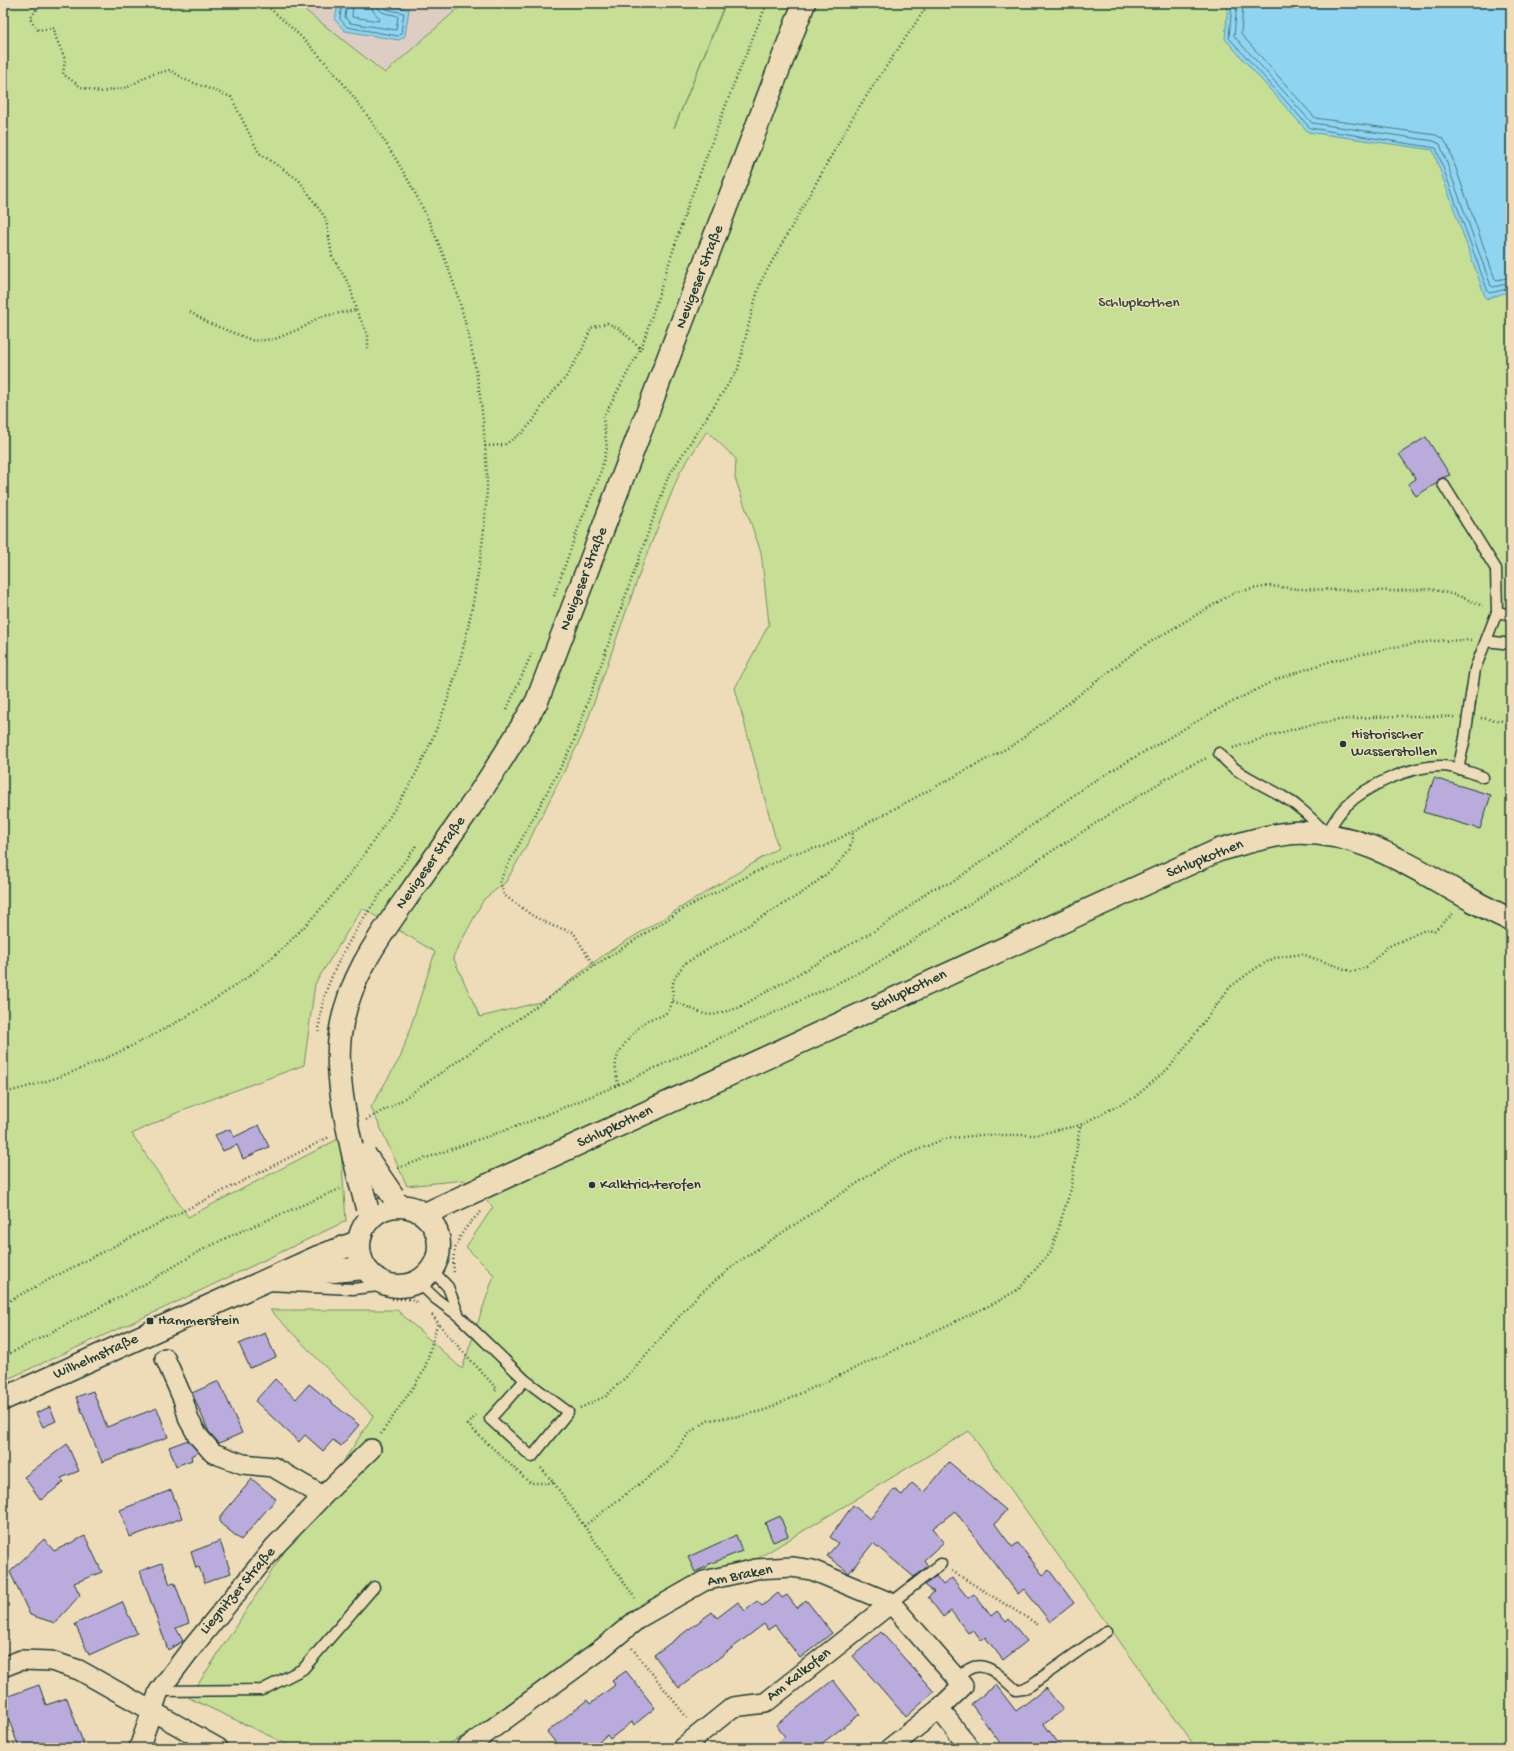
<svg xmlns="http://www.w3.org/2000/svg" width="1514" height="1751" viewBox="0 0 1514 1751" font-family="'Gochi Hand',sans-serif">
  <rect width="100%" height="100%" fill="#eedcb9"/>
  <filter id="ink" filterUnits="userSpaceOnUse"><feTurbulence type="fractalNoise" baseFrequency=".025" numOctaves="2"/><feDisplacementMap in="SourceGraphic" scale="8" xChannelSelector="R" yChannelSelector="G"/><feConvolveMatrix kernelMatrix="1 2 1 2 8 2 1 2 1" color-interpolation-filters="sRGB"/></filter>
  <g filter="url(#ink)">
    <polygon fill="#decdc3" points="296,3 464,3 385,73"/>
    <path fill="#c6df95" stroke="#728e64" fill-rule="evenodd" d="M3 3H296L385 73 464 3H725L674 128 726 3H1511V1748H1196L969 1431 443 1748H295L189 1698 373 1416 270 1310H397L462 1369 494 1275 466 1247 493 1207 464 1180 407 1186 371 1107 401 1056 435 952 362 908 315 984 304 1065 185 1109 132 1134 188 1217 340 1138 346 1221 162 1309 3 1381ZM707 431 736 459 735 478 761 552 769 624 735 688 778 848 605 954 544 1001 480 1017 453 957 484 899 506 882 530 839 582 736 643 564 680 472Z"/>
    <g fill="#8fd4f1" stroke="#6298a5">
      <polygon points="338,3 375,3 409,9 405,36 399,40 345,31 335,20"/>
      <polygon points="1228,3 1511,3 1511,291 1486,299 1433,150 1308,132 1225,39"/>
    </g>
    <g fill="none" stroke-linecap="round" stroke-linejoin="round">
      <g stroke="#4c7980" stroke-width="1">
        <polyline points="342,3 340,19 347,27 398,36 401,33 404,13 385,9 382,3"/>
        <path d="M347 3 345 17 350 23 396 30 398 16C389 13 378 15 377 3"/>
        <polyline points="353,3 352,17 379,21 380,19 373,11 371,3"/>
        <polyline points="1232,3 1229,38 1310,128 1436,148 1488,292 1490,293 1511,288"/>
        <polyline points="1237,3 1234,36 1312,123 1434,141 1440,144 1491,286 1493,287 1511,283"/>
        <polyline points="1243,3 1241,34 1315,118 1436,135 1443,139 1448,146 1495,279 1497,280 1511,277"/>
      </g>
    </g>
    <g fill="#b9abdb" stroke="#1f3d34">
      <polygon points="1426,437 1450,475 1439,479 1437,483 1416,496 1408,484 1416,479 1399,454"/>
      <polygon points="1434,778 1491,795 1480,829 1423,812"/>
      <polygon points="259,1125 269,1147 243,1159 237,1145 223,1151 215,1135 230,1129 234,1137"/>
      <polygon points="265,1333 276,1357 250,1368 239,1344"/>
      <polygon points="275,1379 296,1399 309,1384 359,1425 341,1446 333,1440 323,1451 305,1435 299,1442 255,1401"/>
      <polygon points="219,1381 242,1433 219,1443 209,1432 192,1393"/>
      <polygon points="93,1391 107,1427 157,1408 168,1437 102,1462 76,1397"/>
      <polygon points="50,1407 56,1421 43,1427 36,1413"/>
      <polygon points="188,1440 198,1452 191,1456 192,1460 176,1466 169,1447"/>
      <polygon points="67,1444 79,1471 61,1478 64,1482 41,1500 24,1477"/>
      <polygon points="949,1462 1006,1510 995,1524 1012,1547 1018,1543 1043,1575 1049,1570 1074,1603 1050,1622 1024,1589 1018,1594 955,1511 933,1528 944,1542 924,1560 928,1566 914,1577 873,1543 849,1573 827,1556 838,1543 830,1537 853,1505 870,1519 894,1489 902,1495 912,1483 924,1493"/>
      <polygon points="252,1479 276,1499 241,1540 220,1523 220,1517"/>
      <polygon points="171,1490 182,1518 130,1537 120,1510"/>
      <polygon points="780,1516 788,1536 773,1542 765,1523"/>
      <polygon points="736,1535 742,1551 707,1565 708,1566 695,1572 688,1557"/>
      <polygon points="85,1536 102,1572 74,1583 80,1595 55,1623 30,1615 10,1572 44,1539 54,1551"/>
      <polygon points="220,1541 231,1573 205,1583 199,1567 196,1568 191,1552"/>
      <polygon points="162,1563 170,1584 175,1583 189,1623 176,1628 183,1641 168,1650 140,1571"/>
      <polygon points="936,1576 943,1585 952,1578 968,1598 974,1594 991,1616 997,1611 1006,1622 1009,1619 1027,1641 1003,1660 985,1637 981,1641 973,1630 968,1633 951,1611 943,1617 928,1597 934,1592 925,1585"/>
      <polygon points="778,1593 782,1598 787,1595 797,1608 806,1600 832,1633 800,1658 775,1625 768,1630 764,1624 679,1688 654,1655 712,1612 717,1618 738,1602 745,1611 757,1601 762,1606"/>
      <polygon points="122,1602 137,1633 89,1655 75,1624"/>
      <polygon points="881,1632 934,1692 906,1717 853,1656"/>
      <polygon points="626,1671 655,1708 634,1725 632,1722 610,1739 607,1735 590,1748 560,1748 547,1732 587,1700 590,1704 615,1685 612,1681"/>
      <polygon points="833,1680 860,1714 816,1748 771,1748 785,1737 776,1725"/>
      <polygon points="39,1685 46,1705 67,1698 85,1748 19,1748 3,1703 3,1698"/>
      <polygon points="996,1685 1016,1711 1046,1688 1063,1710 1044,1724 1062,1748 1004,1748 971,1704"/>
    </g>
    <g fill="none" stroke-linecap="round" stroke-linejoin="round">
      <defs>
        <g id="lane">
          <polyline points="1443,484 1496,569 1497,612 1475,669 1470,702"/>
          <polyline points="1497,612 1511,615"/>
          <polyline points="1486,641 1511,644"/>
          <path d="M1219 753C1236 775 1259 782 1282 796 1300 806 1313 820 1327 834 1332 824 1337 815 1346 806 1367 785 1410 766 1441 766 1455 766 1469 772 1483 777"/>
          <polyline points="1458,769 1465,738"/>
          <polyline points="432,1270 448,1287 459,1316"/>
          <polyline points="418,1282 436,1299 459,1316 525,1380 568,1412 532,1457 490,1419 525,1380"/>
          <polyline points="267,1285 353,1289 387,1285"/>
          <polyline points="891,1603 941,1564"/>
          <path d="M956 1678C960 1675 965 1671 969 1669 987 1659 1004 1680 1016 1690L1023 1689 1031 1685 1107 1631"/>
          <polyline points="159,1691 262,1690 303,1669 374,1587"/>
        </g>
        <g id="street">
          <polyline points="165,1358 183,1399 189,1420 198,1436 213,1453 243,1464 273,1467 323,1496"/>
          <polyline points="3,1667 21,1660 51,1661 79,1670 218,1748"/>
          <polyline points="139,1748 159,1691 187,1654 275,1546 323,1496 371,1449"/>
          <polyline points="466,1748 600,1650 639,1618 704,1581 756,1569 792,1567 812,1570 891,1603 963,1686 939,1709 970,1748"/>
          <polyline points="682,1748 733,1707 765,1703 891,1603"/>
          <polyline points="890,1748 939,1709"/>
        </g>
        <g id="secondary">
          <path d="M354 1158C346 1122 335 1072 340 1035 347 980 379 937 410 893 428 867 446 842 464 816 490 779 514 740 537 701L804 3"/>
          <circle cx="399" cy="1246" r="40"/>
          <path d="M425 1214 1219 850C1244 843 1268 835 1293 833 1362 830 1413 868 1470 899 1483 907 1497 913 1511 920"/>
          <polyline points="292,1275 365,1268"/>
          <polyline points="3,1399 318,1257 358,1242"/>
        </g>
      </defs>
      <use href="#lane" stroke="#1f3d34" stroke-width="13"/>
      <use href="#street" stroke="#1f3d34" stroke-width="22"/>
      <use href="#secondary" stroke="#1f3d34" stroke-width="25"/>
      <g stroke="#1f3d34" stroke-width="2.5" stroke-dasharray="1 3" stroke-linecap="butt">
        <polyline points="31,3 36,10 30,19 38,30 54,28 56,38 65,59 63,74 81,87 100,92 128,87 149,75 170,70 186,80 231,97 259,153 299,180 326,219 332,256 350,286 356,310 368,335 368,350"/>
        <polyline points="190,312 211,324 254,341 275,339 304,327 319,317 356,310"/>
        <polyline points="485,446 504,445 522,433 533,421 546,400 566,377 582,350 591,328 607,323 620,329 641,349"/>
        <polyline points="554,596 580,523 599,478 607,448 603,418 642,346 687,208 735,81 767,3"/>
        <polyline points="507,709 532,653"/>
        <polyline points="1481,718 1511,722"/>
        <path d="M1233 748C1257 740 1281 732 1306 726 1354 715 1405 715 1454 717"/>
        <polyline points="594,966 573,932 553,926 533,916 504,895 500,882 504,872 572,746 668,477 738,369 751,315 760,283 857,110 929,3"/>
        <polyline points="673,1001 704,1014 713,1015 738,1008 874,931 899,915 931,889 953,882 1089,784 1213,712 1277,679 1328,662 1394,647 1434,641 1471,640"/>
        <path d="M319 1032C319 969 380 895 416 846"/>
        <path d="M618 1085C617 1077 614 1066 617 1058 621 1046 638 1026 648 1020 654 1017 661 1018 667 1012 676 1003 670 991 674 980 676 975 681 969 684 964L805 891 834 868 850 849 853 832"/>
        <path d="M3 1093C60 1080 113 1057 164 1029 200 1010 244 982 274 956 314 920 349 878 378 834 391 815 404 795 415 775 445 717 465 654 475 590 481 556 486 521 487 486 487 473 486 459 485 445 479 351 453 261 408 180 370 113 323 51 263 3"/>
        <polyline points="366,1120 399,1102 594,966 687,907 791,854 825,846 1015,744 1140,648 1235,592 1270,586 1299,589 1394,591 1431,589 1459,596 1483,606"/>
        <polyline points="398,1168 531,1121 618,1085 834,985 877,963 1143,793 1184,768 1207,758"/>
        <path d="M454 1272C450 1246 463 1228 482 1211"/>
        <polyline points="392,1299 411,1299 418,1303"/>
        <path d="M3 1304C111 1246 221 1193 329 1137"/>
        <polyline points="432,1315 447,1334 497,1389 495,1391"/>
        <polyline points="3,1357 145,1284 196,1253 228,1237 342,1188"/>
        <polyline points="580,1408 606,1396 630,1373 697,1296 738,1262 891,1161 944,1139 981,1135 1035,1135 1080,1125"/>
        <polyline points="476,1415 468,1425 530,1483 554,1483"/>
        <polyline points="381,1434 424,1371 438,1322"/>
        <polyline points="541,1468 554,1483 635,1598"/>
        <polyline points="584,1526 667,1463 689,1433 709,1420 741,1416 765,1410 995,1303 1019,1289 1051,1251 1071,1189 1080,1125 1135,1097 1170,1067 1230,987 1256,968 1274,958 1302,954 1353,972 1366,967 1387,947 1425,930 1434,931 1454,913"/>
        <polyline points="952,1571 1040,1626"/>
        <polyline points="632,1648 688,1719"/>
      </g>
      <use href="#lane" stroke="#eedcb9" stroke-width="10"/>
      <use href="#street" stroke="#eedcb9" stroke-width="19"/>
      <use href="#secondary" stroke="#eedcb9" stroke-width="22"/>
      <defs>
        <polyline id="lane-bridge" points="1465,738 1470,702"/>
        <g id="secondary-bridge">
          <polyline points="365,1155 393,1196"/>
          <polyline points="354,1158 367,1208"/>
        </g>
      </defs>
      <use href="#lane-bridge" stroke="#1f3d34" stroke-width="13" stroke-linecap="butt"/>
      <use href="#secondary-bridge" stroke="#1f3d34" stroke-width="25" stroke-linecap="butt"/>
      <use href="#lane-bridge" stroke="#eedcb9" stroke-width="10"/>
      <use href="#secondary-bridge" stroke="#eedcb9" stroke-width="22"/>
    </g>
  </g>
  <g fill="#1f3d34" stroke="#eedcb9" stroke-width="1.5">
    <circle cx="1343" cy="744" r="4"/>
    <circle cx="592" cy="1185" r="4"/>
    <rect x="146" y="1317" width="8" height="8" rx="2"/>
  </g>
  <g text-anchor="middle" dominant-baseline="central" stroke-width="3" stroke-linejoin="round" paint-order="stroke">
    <g font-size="15" fill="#1f3d34" stroke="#eedcb9">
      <text transform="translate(700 277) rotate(-69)">Nevigeser Straße</text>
      <text transform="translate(584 579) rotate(-69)">Nevigeser Straße</text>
      <text transform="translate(1205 859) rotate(-22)">Schlupkothen</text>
      <text transform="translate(431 863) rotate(-55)">Nevigeser Straße</text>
      <text transform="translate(909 991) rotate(-25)">Schlupkothen</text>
      <text transform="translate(615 1127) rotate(-25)">Schlupkothen</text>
      <text transform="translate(96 1357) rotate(-24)">Wilhelmstraße</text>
      <text transform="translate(740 1576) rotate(-11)">Am Braken</text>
      <text transform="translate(238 1591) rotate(-50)">Liegnitzer Straße</text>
      <text transform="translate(799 1675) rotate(-38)">Am Kalkofen</text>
    </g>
    <g font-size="15" fill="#304d3e" stroke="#eedcb9">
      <text x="1139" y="303">Schlupkothen</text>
    </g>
    <g font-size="15" fill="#1f3d34" stroke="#eedcb9" text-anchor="start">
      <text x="1351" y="735">Historischer<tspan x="1351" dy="17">Wasserstollen</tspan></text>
      <text x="600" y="1185">Kalktrichterofen</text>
      <text x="158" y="1321">Hammerstein</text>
    </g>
  </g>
  <rect width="1514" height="1751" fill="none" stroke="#eedcb9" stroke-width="16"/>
  <rect x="8" y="8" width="1498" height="1735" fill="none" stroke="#1f3d34" stroke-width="1.5" filter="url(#ink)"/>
</svg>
